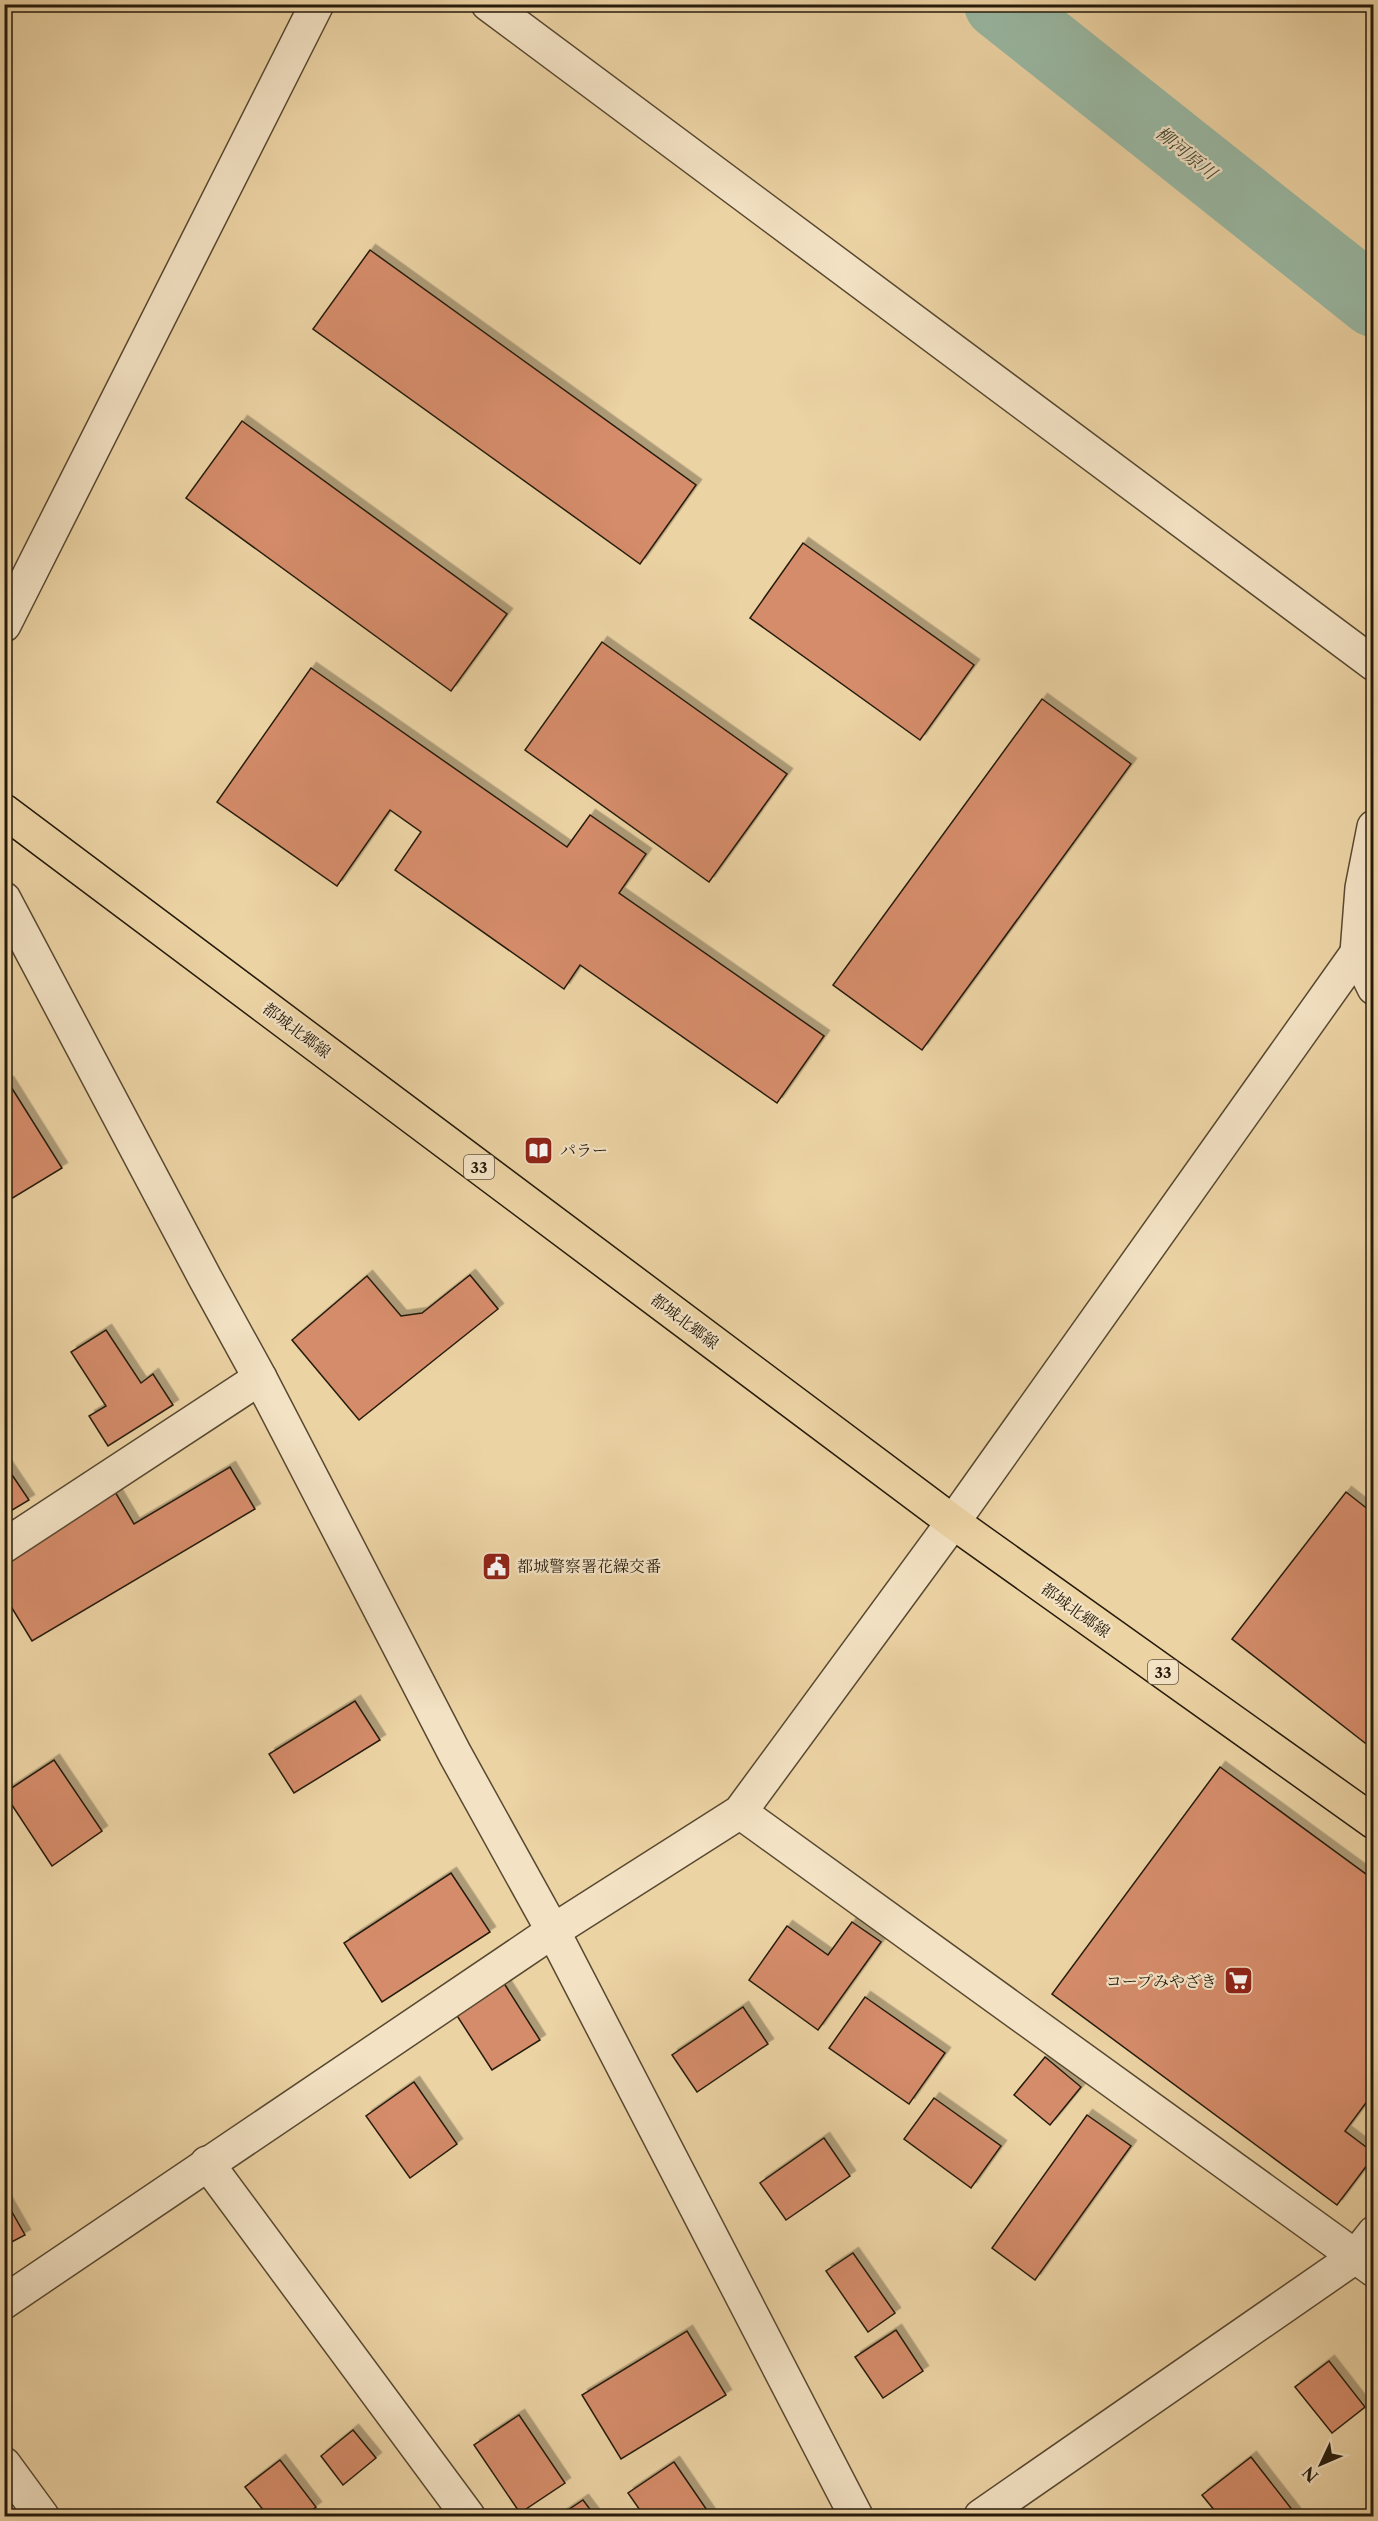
<svg xmlns="http://www.w3.org/2000/svg" width="1378" height="2521" viewBox="0 0 1378 2521" font-family="'Libre Caslon Text','Noto Serif JP',serif">
  <defs>
    <filter id="shadow"><feDropShadow dx="5.5" dy="-5.5" stdDeviation="0" flood-color="#0004"/></filter>
  </defs>
  <rect width="100%" height="100%" fill="#ecd3a4"/>
  <filter id="stains"><feTurbulence type="fractalNoise" baseFrequency=".00333" numOctaves="4"/><feColorMatrix values="0 0 0 0 .2 0 0 0 0 .09 0 0 0 0 .02 0 0 0 .5 -.17"/></filter>
  <radialGradient id="worn" r=".72"><stop offset=".6" stop-color="#630" stop-opacity="0"/><stop offset="1" stop-color="#630" stop-opacity=".3"/></radialGradient>
  <g fill="none" stroke-linecap="round" stroke-linejoin="round">
    <polyline stroke="#99b8a3" stroke-width="70" points="999,4 1374,302"/>
  </g>
  <g fill="#d58c6a" stroke="#261b0b" stroke-width="1.5" filter="url(#shadow)">
    <polygon points="370,250 696,485 640,564 313,329"/>
    <polygon points="242,421 507,614 451,691 186,498"/>
    <polygon points="803,543 974,665 920,740 750,618"/>
    <polygon points="602,642 787,774 709,882 525,750"/>
    <polygon points="311,668 567,847 590,815 646,854 619,893 824,1036 777,1103 580,965 564,989 395,870 421,832 390,810 337,886 217,802"/>
    <polygon points="1042,699 1131,764 922,1050 833,985"/>
    <polygon points="8,1082 62,1168 6,1202 4,1199 4,1084"/>
    <polygon points="470,1275 498,1309 359,1420 292,1340 367,1276 401,1316 422,1313"/>
    <polygon points="106,1330 141,1383 153,1374 173,1405 108,1446 89,1416 106,1406 71,1352"/>
    <polygon points="4,1463 29,1500 4,1515"/>
    <polygon points="230,1467 255,1509 32,1641 4,1595 4,1554 114,1490 134,1524"/>
    <polygon points="1346,1492 1374,1514 1374,1750 1232,1639"/>
    <polygon points="355,1701 380,1740 294,1793 269,1754"/>
    <polygon points="54,1760 102,1831 52,1866 4,1793"/>
    <polygon points="1220,1767 1374,1880 1374,2092 1345,2131 1374,2153 1374,2156 1337,2205 1052,1994"/>
    <polygon points="451,1873 490,1932 382,2002 344,1943"/>
    <polygon points="852,1922 881,1942 818,2030 749,1980 787,1926 828,1955"/>
    <polygon points="500,1977 540,2040 492,2070 452,2008"/>
    <polygon points="865,1997 945,2053 909,2104 829,2048"/>
    <polygon points="743,2007 768,2044 697,2092 672,2055"/>
    <polygon points="1045,2057 1081,2087 1050,2125 1014,2095"/>
    <polygon points="414,2082 457,2144 410,2178 366,2116"/>
    <polygon points="934,2098 1001,2146 971,2188 904,2139"/>
    <polygon points="1087,2115 1131,2146 1035,2280 992,2248"/>
    <polygon points="824,2138 850,2176 786,2220 760,2183"/>
    <polygon points="4,2198 25,2235 4,2246"/>
    <polygon points="853,2253 895,2313 868,2332 826,2271"/>
    <polygon points="896,2330 923,2371 883,2398 855,2357"/>
    <polygon points="687,2331 726,2395 621,2459 582,2395"/>
    <polygon points="1329,2361 1365,2407 1332,2433 1295,2387"/>
    <polygon points="519,2415 565,2483 520,2513 474,2445"/>
    <polygon points="353,2430 376,2458 343,2485 321,2456"/>
    <polygon points="1251,2457 1297,2516 1219,2516 1202,2495"/>
    <polygon points="280,2460 316,2507 304,2516 268,2516 245,2487"/>
    <polygon points="674,2462 711,2516 644,2516 628,2493"/>
    <polygon points="583,2500 595,2516 559,2516"/>
  </g>
  <g fill="none" stroke-linecap="round" stroke-linejoin="round">
    <defs>
      <g id="minor">
        <polyline points="488,4 1374,664"/>
        <polyline points="4,625 317,4"/>
        <polyline points="1374,827 1362,888 1357,953 1374,988"/>
        <polyline points="4,1546 260,1378"/>
        <polyline points="740,1812 1374,2270"/>
        <polyline points="207,2163 468,2516"/>
        <polyline points="4,2302 553,1931 740,1812 953,1522 1357,953"/>
        <polyline points="4,2464 42,2516"/>
        <polyline points="981,2516 1355,2257 1374,2233"/>
      </g>
      <polyline id="tertiary" points="4,899 205,1278 260,1378 455,1754 553,1931 856,2516"/>
      <polyline id="primary" points="4,811 953,1522 1374,1822"/>
    </defs>
    <use href="#minor" stroke="#584931" stroke-width="36"/>
    <use href="#tertiary" stroke="#584931" stroke-width="36"/>
    <use href="#primary" stroke="#261b0b" stroke-width="36"/>
    <use href="#minor" stroke="#f3e2c4" stroke-width="33"/>
    <use href="#tertiary" stroke="#f3e2c4" stroke-width="33"/>
    <use href="#primary" stroke="#ecd3a4" stroke-width="33"/>
  </g>
  <defs>
    <symbol id="library-square" viewBox="-11 -11 22 22"><rect x="-9" y="-9" width="18" height="18" rx="4" fill="#8f2418" stroke="#f3e2c4"/><path d="M-6-4Q-3-5.5-.7-3.5V5Q-3 3-6 4ZM6-4Q3-5.5 .7-3.5V5Q3 3 6 4Z" fill="#fff"/></symbol>
    <symbol id="civic-square" viewBox="-11 -11 22 22"><rect x="-9" y="-9" width="18" height="18" rx="4" fill="#8f2418" stroke="#f3e2c4"/><path d="M-.6-6.5H3V-4.5H.6V-3L4-1V1h2V6H-6V1h2V-1L-.6-3ZM-1.2 2.5V6h2.4V2.5Z" fill="#fff"/></symbol>
    <symbol id="supermarket-square" viewBox="-11 -11 22 22"><rect x="-9" y="-9" width="18" height="18" rx="4" fill="#8f2418" stroke="#f3e2c4"/><path d="M-6-5.5h2.5l.6 2H6L4.5 2H-2.5L-4.4-4H-6ZM-1.5 3.2a1.3 1.3 0 1 0 .1 0ZM3 3.2a1.3 1.3 0 1 0 .1 0Z" fill="#fff"/></symbol>
  </defs>
  <g fill-rule="evenodd">
    <use href="#library-square" x="522" y="1134" width="33" height="33"/>
    <use href="#civic-square" x="480" y="1550" width="33" height="33"/>
    <use href="#supermarket-square" x="1222" y="1964" width="33" height="33"/>
  </g>
  <g text-anchor="middle" dominant-baseline="central" stroke-width="4.5" stroke-linejoin="round" paint-order="stroke">
    <g fill="#f3e2c4" stroke="#645742" stroke-width="1.5">
      <rect x="464" y="1155" width="30" height="24" rx="4.5"/>
      <rect x="1148" y="1660" width="30" height="24" rx="4.5"/>
    </g>
    <g font-size="15" font-weight="bold" fill="#261b0b">
      <text x="479" y="1167">33</text>
      <text x="1163" y="1672">33</text>
    </g>
    <g font-size="16" fill="#261b0b" stroke="#f3e2c4">
      <text transform="translate(297 1030) rotate(37)">都城北郷線</text>
      <text transform="translate(685 1321) rotate(37)">都城北郷線</text>
      <text transform="translate(1076 1610) rotate(36)">都城北郷線</text>
    </g>
    <g font-size="16" fill="#261b0b" stroke="#f3e2c4" text-anchor="start">
      <text x="560" y="1150">パラー</text>
      <text x="517" y="1566">都城警察署花繰交番</text>
      <text x="1217" y="1981" text-anchor="end">コープみやざき</text>
    </g>
    <g font-size="18" font-style="italic" fill="#484a39" stroke="#f3e2c4">
      <text transform="translate(1186 153) rotate(39)">柳河原川</text>
    </g>
  </g>
  <rect width="1378" height="2521" fill="none" stroke="#ecd3a4" stroke-width="24"/>
  <rect x="6" y="6" width="1366" height="2509" fill="none" stroke="#261b0b" stroke-width="3"/>
  <rect x="12" y="12" width="1354" height="2497" fill="none" stroke="#261b0b" stroke-width="1.5"/>
  <g transform="translate(1321 2464) rotate(226)" stroke="#f3e2c4" stroke-width="4.5" paint-order="stroke">
  <path d="M0-4.5L10 22L0 15L-10 22Z" fill="#261b0b"/>
  <text y="-9" font-size="16" font-weight="bold" text-anchor="middle" fill="#261b0b">N</text>
  </g>
  <rect width="100%" height="100%" filter="url(#stains)"/>
  <rect width="100%" height="100%" fill="url(#worn)"/>
</svg>
